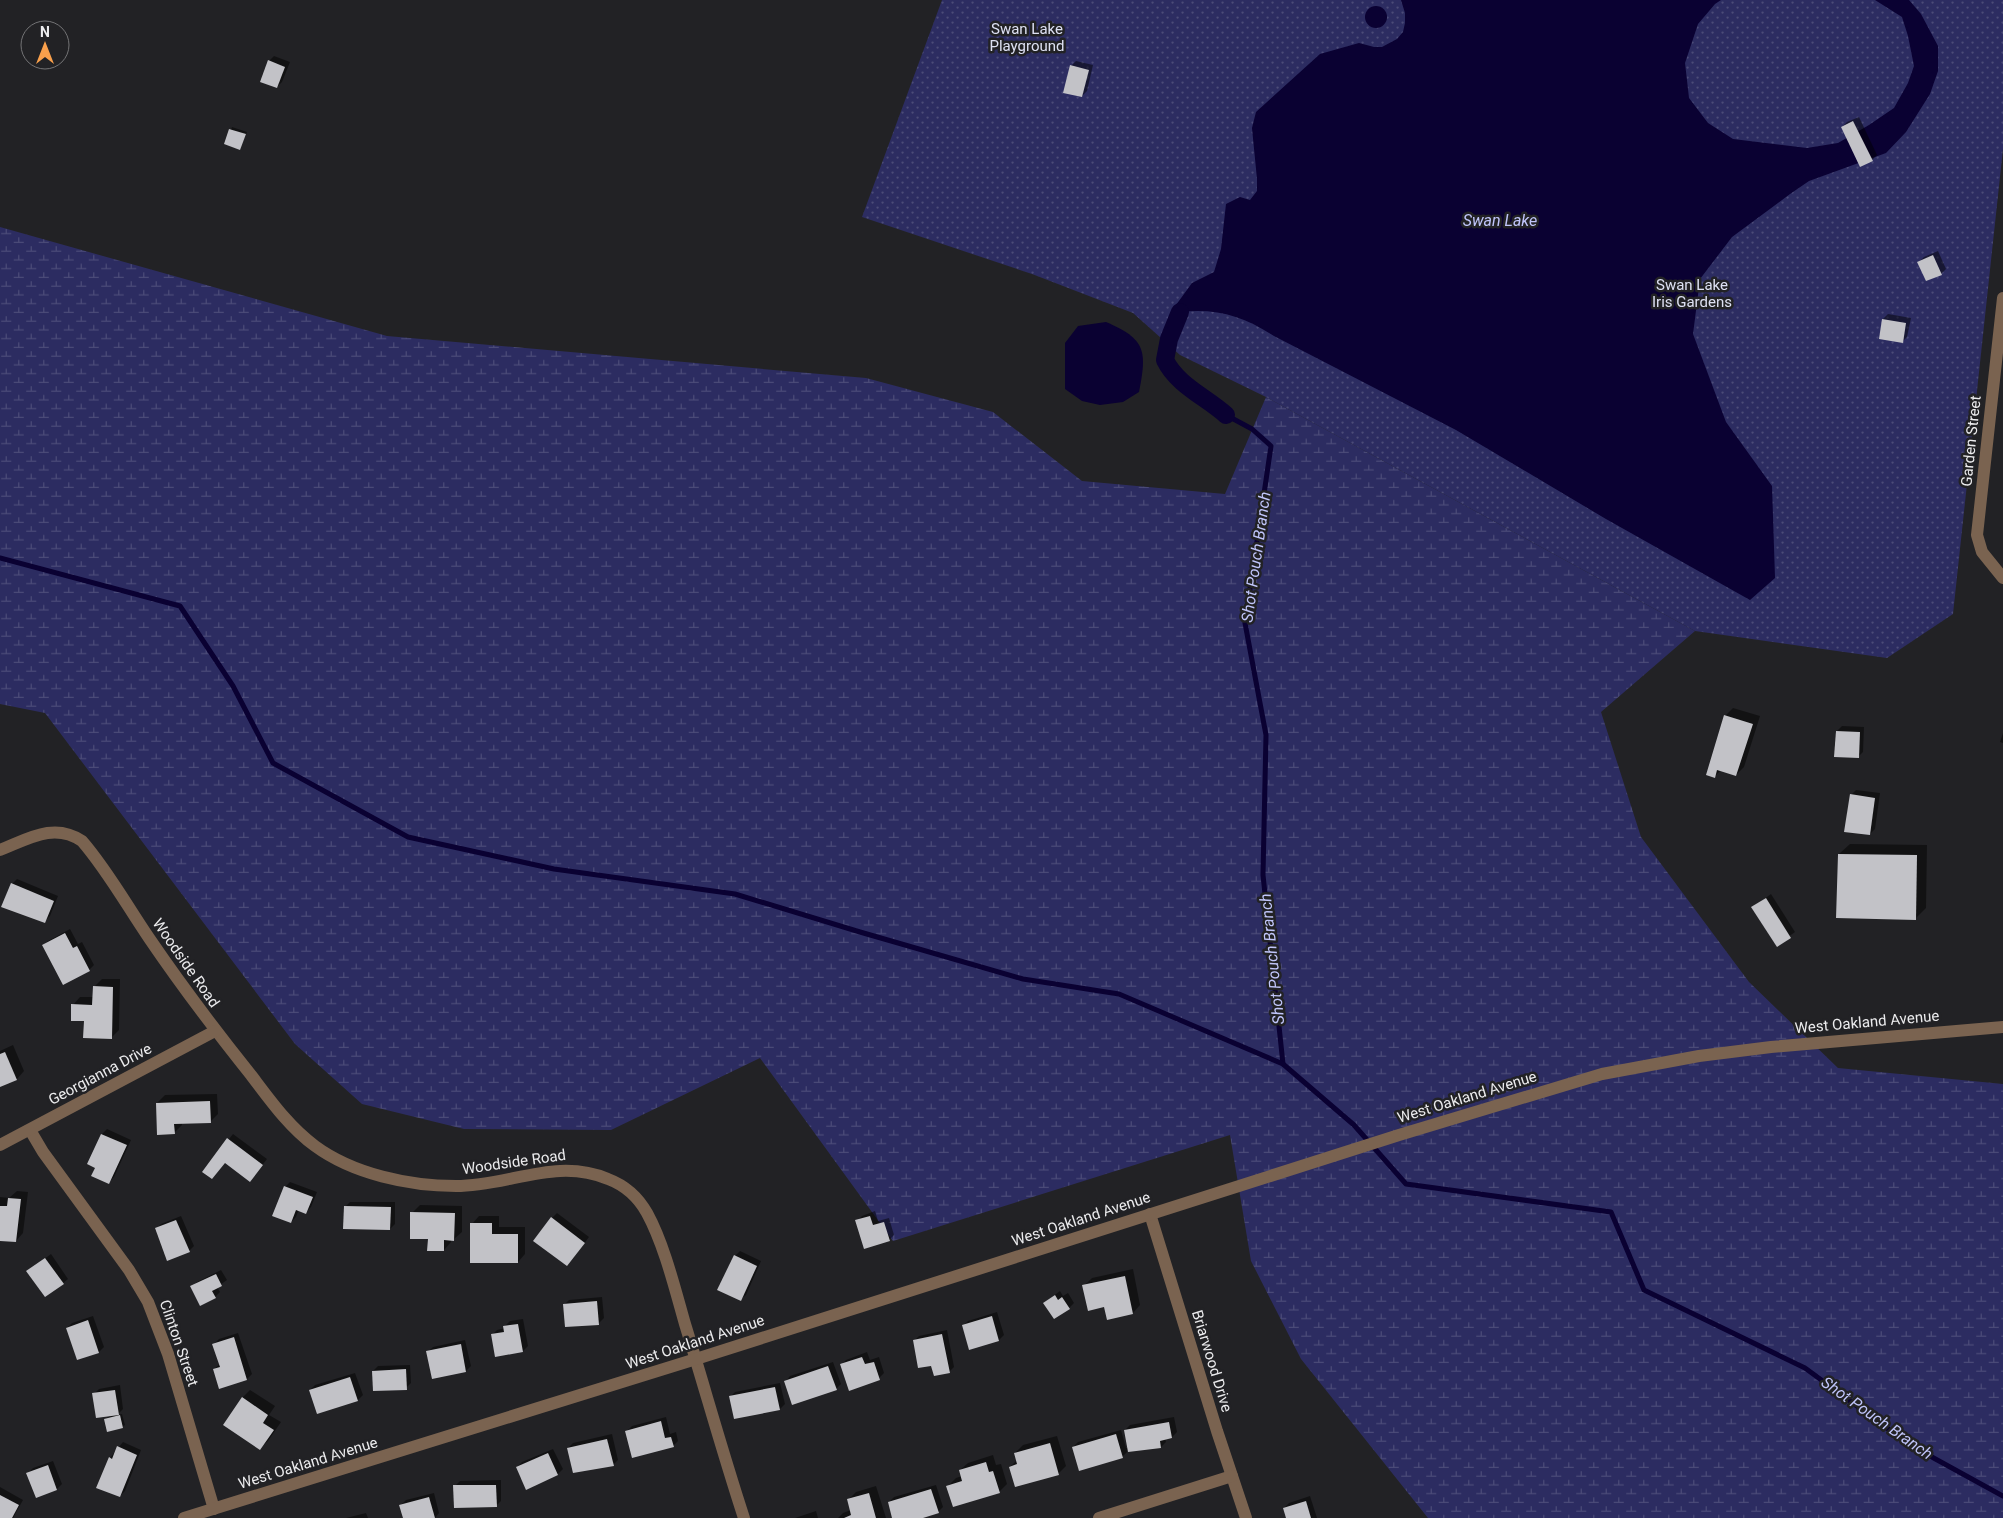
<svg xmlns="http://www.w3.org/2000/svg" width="2003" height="1518" viewBox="0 0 2003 1518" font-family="Roboto,sans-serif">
  <defs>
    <pattern id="wetland-marsh" width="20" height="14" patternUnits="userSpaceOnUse" patternTransform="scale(1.25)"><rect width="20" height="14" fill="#2c2c61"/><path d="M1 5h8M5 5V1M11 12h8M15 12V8" fill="none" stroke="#4b4b78"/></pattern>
    <pattern id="park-dots" width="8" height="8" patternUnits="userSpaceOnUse" patternTransform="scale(1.25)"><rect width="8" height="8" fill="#2c2c61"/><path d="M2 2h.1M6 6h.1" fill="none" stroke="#4b4b78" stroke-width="1.8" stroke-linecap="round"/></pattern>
  </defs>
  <rect width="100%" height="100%" fill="#222225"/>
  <polygon fill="url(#wetland-marsh)" points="0,227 387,336 866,378 993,412 1082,481 1225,494 1266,397 1695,631 1601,712 1641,837 1749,982 1838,1068 2003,1084 2003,1518 1428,1518 1301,1359 1251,1261 1230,1135 893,1241 760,1058 611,1130 464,1129 362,1104 295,1044 45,713 0,704"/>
  <polygon fill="url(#park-dots)" points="942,0 2003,0 2003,149 1953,614 1887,658 1695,631 1266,397 1180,355 1133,313 1032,274 862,217"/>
  <g fill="#0a0132">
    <path d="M1401 0H1721L1715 4 1698 24 1685 63 1689 98 1708 123 1733 139 1807 148 1838 143 1869 125 1894 108 1908 83 1914 66 1908 36 1902 17 1875 0H1909L1921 14 1938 46V71L1930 94 1906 132 1886 153 1809 181 1790 194 1732 237 1700 279 1693 334 1726 422 1772 486 1775 578 1750 600 1606 519 1456 430 1274 336C1243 316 1217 308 1180 312L1176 305 1192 283 1214 272 1221 249 1226 204 1240 197 1250 200 1257 191V179L1252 128 1256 112 1320 54 1359 43 1374 47H1382L1397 39 1403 32 1405 23V13Z"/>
    <circle cx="1376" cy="17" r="11"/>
    <path d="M1106 322C1146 339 1147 351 1139 392L1123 402 1100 405 1082 401 1065 389V343L1078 326Z"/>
  </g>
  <g fill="#0007">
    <polygon points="274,56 290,62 282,82 277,87 269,61"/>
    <polygon points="1076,61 1093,65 1087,91 1082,96 1071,66"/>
    <polygon points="1859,117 1877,155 1872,160 1842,127 1847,122"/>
    <polygon points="232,127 247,132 240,148 226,143"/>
    <polygon points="1938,251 1946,269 1941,274 1919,262 1924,257"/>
    <polygon points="1888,314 1911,318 1907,337 1902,342 1880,338 1883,319"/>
    <polygon points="1733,708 1760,716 1744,767 1736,775 1721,770 1714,777 1725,716"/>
    <polygon points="1842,726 1864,727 1863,752 1858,757 1837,731"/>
    <polygon points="2003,733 2003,743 2000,742"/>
    <polygon points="1856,790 1880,793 1875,829 1870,834 1851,795"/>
    <polygon points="1850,844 1927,845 1926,908 1915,919 1839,854"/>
    <polygon points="17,879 58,896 50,916 45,921 12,884"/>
    <polygon points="1771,894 1795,932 1777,945 1753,907"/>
    <polygon points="70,929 78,944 82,942 94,965 89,970 63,983 43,946 48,941"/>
    <polygon points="102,979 120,979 119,1030 111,1038 85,1020 73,1005 80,997 94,997 94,987"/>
    <polygon points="13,1045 24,1071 17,1079 0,1086 0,1051"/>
    <polygon points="217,1094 218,1114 210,1122 182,1123 182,1125 174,1133 157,1103 165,1095"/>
    <polygon points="107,1129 131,1140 114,1177 109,1182 97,1167 89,1164 102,1134"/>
    <polygon points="233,1134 267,1159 250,1181 225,1162 204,1171"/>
    <polygon points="290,1182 317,1192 311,1207 306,1212 299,1209 296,1217 291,1222 285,1187"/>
    <polygon points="17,1191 28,1192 23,1233 16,1241 0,1240 0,1197 9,1198"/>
    <polygon points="350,1202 395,1202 395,1224 390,1229 345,1207"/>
    <polygon points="420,1205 462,1206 462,1232 454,1239 451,1239 451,1242 444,1250 429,1238 412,1213"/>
    <polygon points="875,1211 878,1221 889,1218 894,1235 889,1240 857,1221 862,1216"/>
    <polygon points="557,1213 589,1237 572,1260 552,1218"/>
    <polygon points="181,1216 194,1246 189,1251 156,1229 161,1224"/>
    <polygon points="479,1216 499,1216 499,1227 525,1227 525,1254 518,1262 472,1224"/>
    <polygon points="740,1251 761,1261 746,1295 741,1299 735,1256"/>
    <polygon points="51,1254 68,1279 63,1283 28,1271"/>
    <polygon points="1133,1269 1140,1305 1133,1313 1105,1306 1084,1286 1092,1278"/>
    <polygon points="221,1270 227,1280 217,1287 220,1292 215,1297 192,1287 197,1282"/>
    <polygon points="1060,1291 1063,1296 1068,1293 1074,1303 1069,1308 1044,1303"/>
    <polygon points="602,1297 604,1318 599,1323 564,1305 569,1300"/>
    <polygon points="997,1312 1004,1335 999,1340 970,1348 963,1326 968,1321"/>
    <polygon points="93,1316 104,1347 99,1352 67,1328 72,1323"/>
    <polygon points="523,1319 528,1346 523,1351 492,1335 497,1330 505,1328 505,1326 510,1321"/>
    <polygon points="947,1330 954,1367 949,1372 932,1364 914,1341 919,1336"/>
    <polygon points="238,1333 252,1374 247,1379 220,1388 214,1369 220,1364 214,1344 219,1339"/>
    <polygon points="465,1340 471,1366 466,1371 433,1377 428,1352 433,1347"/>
    <polygon points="867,1352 870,1360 879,1357 884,1373 879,1378 841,1365 846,1360"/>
    <polygon points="833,1362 841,1384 836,1389 786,1381 790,1376"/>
    <polygon points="410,1365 411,1383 406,1388 373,1371 378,1366"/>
    <polygon points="355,1373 363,1395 358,1400 310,1390 315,1385"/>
    <polygon points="780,1383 785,1404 780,1409 730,1397 735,1392"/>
    <polygon points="120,1385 123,1409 117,1415 122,1414 125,1425 122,1427 105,1420 110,1415 94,1394 99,1389"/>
    <polygon points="250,1390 275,1406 269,1415 281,1422 268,1441 260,1448 224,1424 243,1397"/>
    <polygon points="666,1417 670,1434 676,1432 678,1441 673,1446 627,1431 632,1426"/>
    <polygon points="1174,1417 1177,1432 1172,1437 1165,1438 1166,1442 1161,1447 1128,1451 1122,1457 1073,1447 1078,1442 1121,1430 1126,1448 1128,1448 1125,1430 1130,1425"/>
    <polygon points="612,1434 618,1460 613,1465 568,1448 573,1443"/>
    <polygon points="1057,1436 1066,1466 1058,1474 1010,1467 1017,1460 1015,1453 1023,1445"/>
    <polygon points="123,1442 141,1450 125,1491 120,1496 110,1458"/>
    <polygon points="553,1449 563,1469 558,1474 517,1467 522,1462"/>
    <polygon points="993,1455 996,1465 1001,1464 1007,1484 999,1492 948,1486 956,1478 962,1476 960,1470 968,1463"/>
    <polygon points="53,1461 62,1484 57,1489 28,1473 33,1468"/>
    <polygon points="501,1480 501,1501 496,1506 455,1486 460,1481"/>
    <polygon points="936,1485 943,1507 938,1512 918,1518 894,1518 889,1502 894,1497"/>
    <polygon points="876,1486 886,1518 838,1518 843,1513 851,1510 848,1500 856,1492"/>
    <polygon points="0,1487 23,1500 13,1518 0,1518"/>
    <polygon points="434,1493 439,1513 435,1518 404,1518 401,1505 406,1500"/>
    <polygon points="1310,1496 1317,1518 1287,1518 1284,1508 1289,1503"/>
    <polygon points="816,1511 818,1518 795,1518"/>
    <polygon points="366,1513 368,1518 346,1518"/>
  </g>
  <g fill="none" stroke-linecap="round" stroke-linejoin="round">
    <g stroke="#0a0132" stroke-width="5">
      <polyline points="1226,415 1252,429 1271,446 1245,623 1266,735 1263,875 1283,1064"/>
      <polyline points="0,558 180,606 233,686 273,763 408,837 554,869 735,894 860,932 1023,979 1119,994 1283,1064 1354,1125 1406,1184 1611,1212 1644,1290 1805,1368 1910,1445 2003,1496"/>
    </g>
    <path stroke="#0a0132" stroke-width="18" d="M1180 312 1169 339 1165 360C1177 385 1206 397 1226 415"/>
  </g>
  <g fill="#c2c2c7">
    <polygon points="268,60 285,67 277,88 260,82"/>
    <polygon points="1070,65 1089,70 1082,97 1063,93"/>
    <polygon points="1853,121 1873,161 1860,167 1841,127"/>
    <polygon points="229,129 246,134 240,150 224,144"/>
    <polygon points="1933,255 1942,275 1926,281 1917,262"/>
    <polygon points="1882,319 1906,323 1903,343 1879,339"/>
    <polygon points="1724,715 1753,724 1736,776 1717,770 1715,778 1706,775"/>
    <polygon points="1836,731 1860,732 1859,758 1834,757"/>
    <polygon points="1850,794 1875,798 1870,835 1844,832"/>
    <polygon points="1838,854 1917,855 1916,920 1836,918"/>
    <polygon points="11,883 54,901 45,923 1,907"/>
    <polygon points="1766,898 1791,938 1777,947 1751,907"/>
    <polygon points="65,933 73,948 77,946 90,971 63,985 42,945"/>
    <polygon points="93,986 113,987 112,1039 83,1038 84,1021 71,1021 71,1004 92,1005"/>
    <polygon points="5,1052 17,1080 0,1087 0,1054"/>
    <polygon points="210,1101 211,1123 174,1124 175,1134 157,1135 156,1103"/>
    <polygon points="101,1134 127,1145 109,1184 91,1176 95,1168 87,1164"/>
    <polygon points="227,1138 263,1165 250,1182 225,1163 212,1179 202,1172"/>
    <polygon points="284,1186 313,1197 306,1214 296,1210 291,1223 272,1216"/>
    <polygon points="8,1198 21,1199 16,1242 0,1241 0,1206 7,1206"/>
    <polygon points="344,1206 391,1207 390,1230 343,1229"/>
    <polygon points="410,1212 455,1213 454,1241 444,1240 444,1251 427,1251 428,1239 410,1239"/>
    <polygon points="870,1216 873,1225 884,1222 890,1241 864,1249 855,1220"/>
    <polygon points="551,1217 585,1243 567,1266 533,1241"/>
    <polygon points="176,1220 190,1252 167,1261 155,1228"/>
    <polygon points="470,1223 492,1223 492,1234 518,1234 518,1263 470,1263"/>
    <polygon points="734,1255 757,1266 741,1301 717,1290"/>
    <polygon points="45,1258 64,1284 45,1297 26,1271"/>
    <polygon points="216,1274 222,1286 212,1291 216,1298 200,1306 190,1286"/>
    <polygon points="1125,1276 1133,1314 1107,1320 1104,1307 1088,1311 1082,1285"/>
    <polygon points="1055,1295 1058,1300 1062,1297 1070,1309 1054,1319 1043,1303"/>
    <polygon points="597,1301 599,1325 565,1327 563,1304"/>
    <polygon points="992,1316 999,1341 969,1350 962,1325"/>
    <polygon points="88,1320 99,1353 77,1360 66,1328"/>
    <polygon points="518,1324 523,1352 495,1357 491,1334 504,1332 503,1326"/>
    <polygon points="942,1334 950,1373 934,1376 931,1366 918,1368 913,1340"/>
    <polygon points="234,1337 247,1380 219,1389 213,1369 220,1367 212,1344"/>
    <polygon points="461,1344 466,1372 432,1379 426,1351"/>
    <polygon points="862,1357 865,1364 874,1362 880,1380 849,1391 840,1364"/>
    <polygon points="828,1366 837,1390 792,1405 784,1381"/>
    <polygon points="406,1369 407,1390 373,1391 372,1371"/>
    <polygon points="350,1377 358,1401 317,1414 309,1390"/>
    <polygon points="775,1387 780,1410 734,1419 729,1396"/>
    <polygon points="115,1390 119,1415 96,1418 92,1393"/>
    <polygon points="242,1397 268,1415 263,1423 274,1430 260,1450 223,1425"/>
    <polygon points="120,1415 123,1428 107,1432 104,1419"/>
    <polygon points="661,1421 665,1438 671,1437 674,1447 632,1458 625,1431"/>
    <polygon points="1169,1422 1172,1438 1160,1441 1161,1448 1128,1452 1124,1430"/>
    <polygon points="1116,1434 1123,1458 1079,1471 1072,1447"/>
    <polygon points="607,1439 614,1466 573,1473 567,1448"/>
    <polygon points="1050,1443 1059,1475 1015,1487 1009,1467 1017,1464 1014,1453"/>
    <polygon points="117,1446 137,1455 120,1497 96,1488 109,1457 112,1459"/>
    <polygon points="548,1453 558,1475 526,1490 516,1467"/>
    <polygon points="986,1462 989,1472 993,1471 1000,1493 953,1507 946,1486 962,1481 959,1470"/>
    <polygon points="48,1465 57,1490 36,1498 26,1473"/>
    <polygon points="453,1485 496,1485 497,1507 454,1508"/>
    <polygon points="931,1489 939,1513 923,1518 892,1518 888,1502"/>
    <polygon points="869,1493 876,1518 844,1518 851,1515 847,1499"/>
    <polygon points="0,1495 19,1505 12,1518 0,1518"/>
    <polygon points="429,1497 435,1518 403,1518 399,1505"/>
    <polygon points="1306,1501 1311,1518 1286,1518 1283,1508"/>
  </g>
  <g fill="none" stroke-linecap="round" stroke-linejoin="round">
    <g stroke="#7a6350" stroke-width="12">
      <polyline points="2003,298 1977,535 1982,552 2003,578"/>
      <path d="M0 850C28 839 54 822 82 841 108 871 127 906 149 938 181 985 215 1030 251 1075 270 1100 289 1127 315 1146 353 1174 409 1186 456 1186 510 1186 556 1157 608 1179 624 1185 638 1197 647 1213 664 1244 675 1289 685 1324 705 1389 723 1454 744 1518"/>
      <polyline points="30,1130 43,1152 129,1270 148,1302 168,1354 214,1509"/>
      <polyline points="0,1145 215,1031"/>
      <polyline points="1150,1214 1217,1431 1246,1518"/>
      <polyline points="1099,1518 1232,1476"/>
    </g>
    <polyline stroke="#7a6350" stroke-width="12" points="184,1518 696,1359 1399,1135 1602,1074 1699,1056 1771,1047 2003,1027"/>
  </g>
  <g text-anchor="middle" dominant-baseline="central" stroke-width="5" stroke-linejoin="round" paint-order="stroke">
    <g font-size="15" fill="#dde0f2" stroke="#222225">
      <text x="1027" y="29">Swan Lake<tspan x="1027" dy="17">Playground</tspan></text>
      <text x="1692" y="285">Swan Lake<tspan x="1692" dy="17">Iris Gardens</tspan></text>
    </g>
    <g font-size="15" fill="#ececee" stroke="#222225">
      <text transform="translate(1971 441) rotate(-84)">Garden Street</text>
      <text transform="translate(186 963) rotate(55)">Woodside Road</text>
      <text transform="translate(1867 1022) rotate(-5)">West Oakland Avenue</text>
      <text transform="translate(100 1074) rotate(-28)">Georgianna Drive</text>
      <text transform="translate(1467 1097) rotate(-17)">West Oakland Avenue</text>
      <text transform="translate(514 1162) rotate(-8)">Woodside Road</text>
      <text transform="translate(1081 1219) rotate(-18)">West Oakland Avenue</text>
      <text transform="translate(695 1342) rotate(-18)">West Oakland Avenue</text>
      <text transform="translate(179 1343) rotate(71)">Clinton Street</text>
      <text transform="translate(1212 1361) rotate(73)">Briarwood Drive</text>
      <text transform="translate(308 1463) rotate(-17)">West Oakland Avenue</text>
    </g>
    <g font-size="16" font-style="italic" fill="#c0c5fa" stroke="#222225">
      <text x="1500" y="220">Swan Lake</text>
      <text transform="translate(1256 557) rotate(-82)">Shot Pouch Branch</text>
      <text transform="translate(1272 959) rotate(-96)">Shot Pouch Branch</text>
      <text transform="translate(1877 1418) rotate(35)">Shot Pouch Branch</text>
    </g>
  </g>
  <g transform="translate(45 45)"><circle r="24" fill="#222225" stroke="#737375"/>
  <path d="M0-4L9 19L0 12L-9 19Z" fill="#f9a04c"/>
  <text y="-8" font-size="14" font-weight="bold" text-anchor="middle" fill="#ececee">N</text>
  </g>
</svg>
